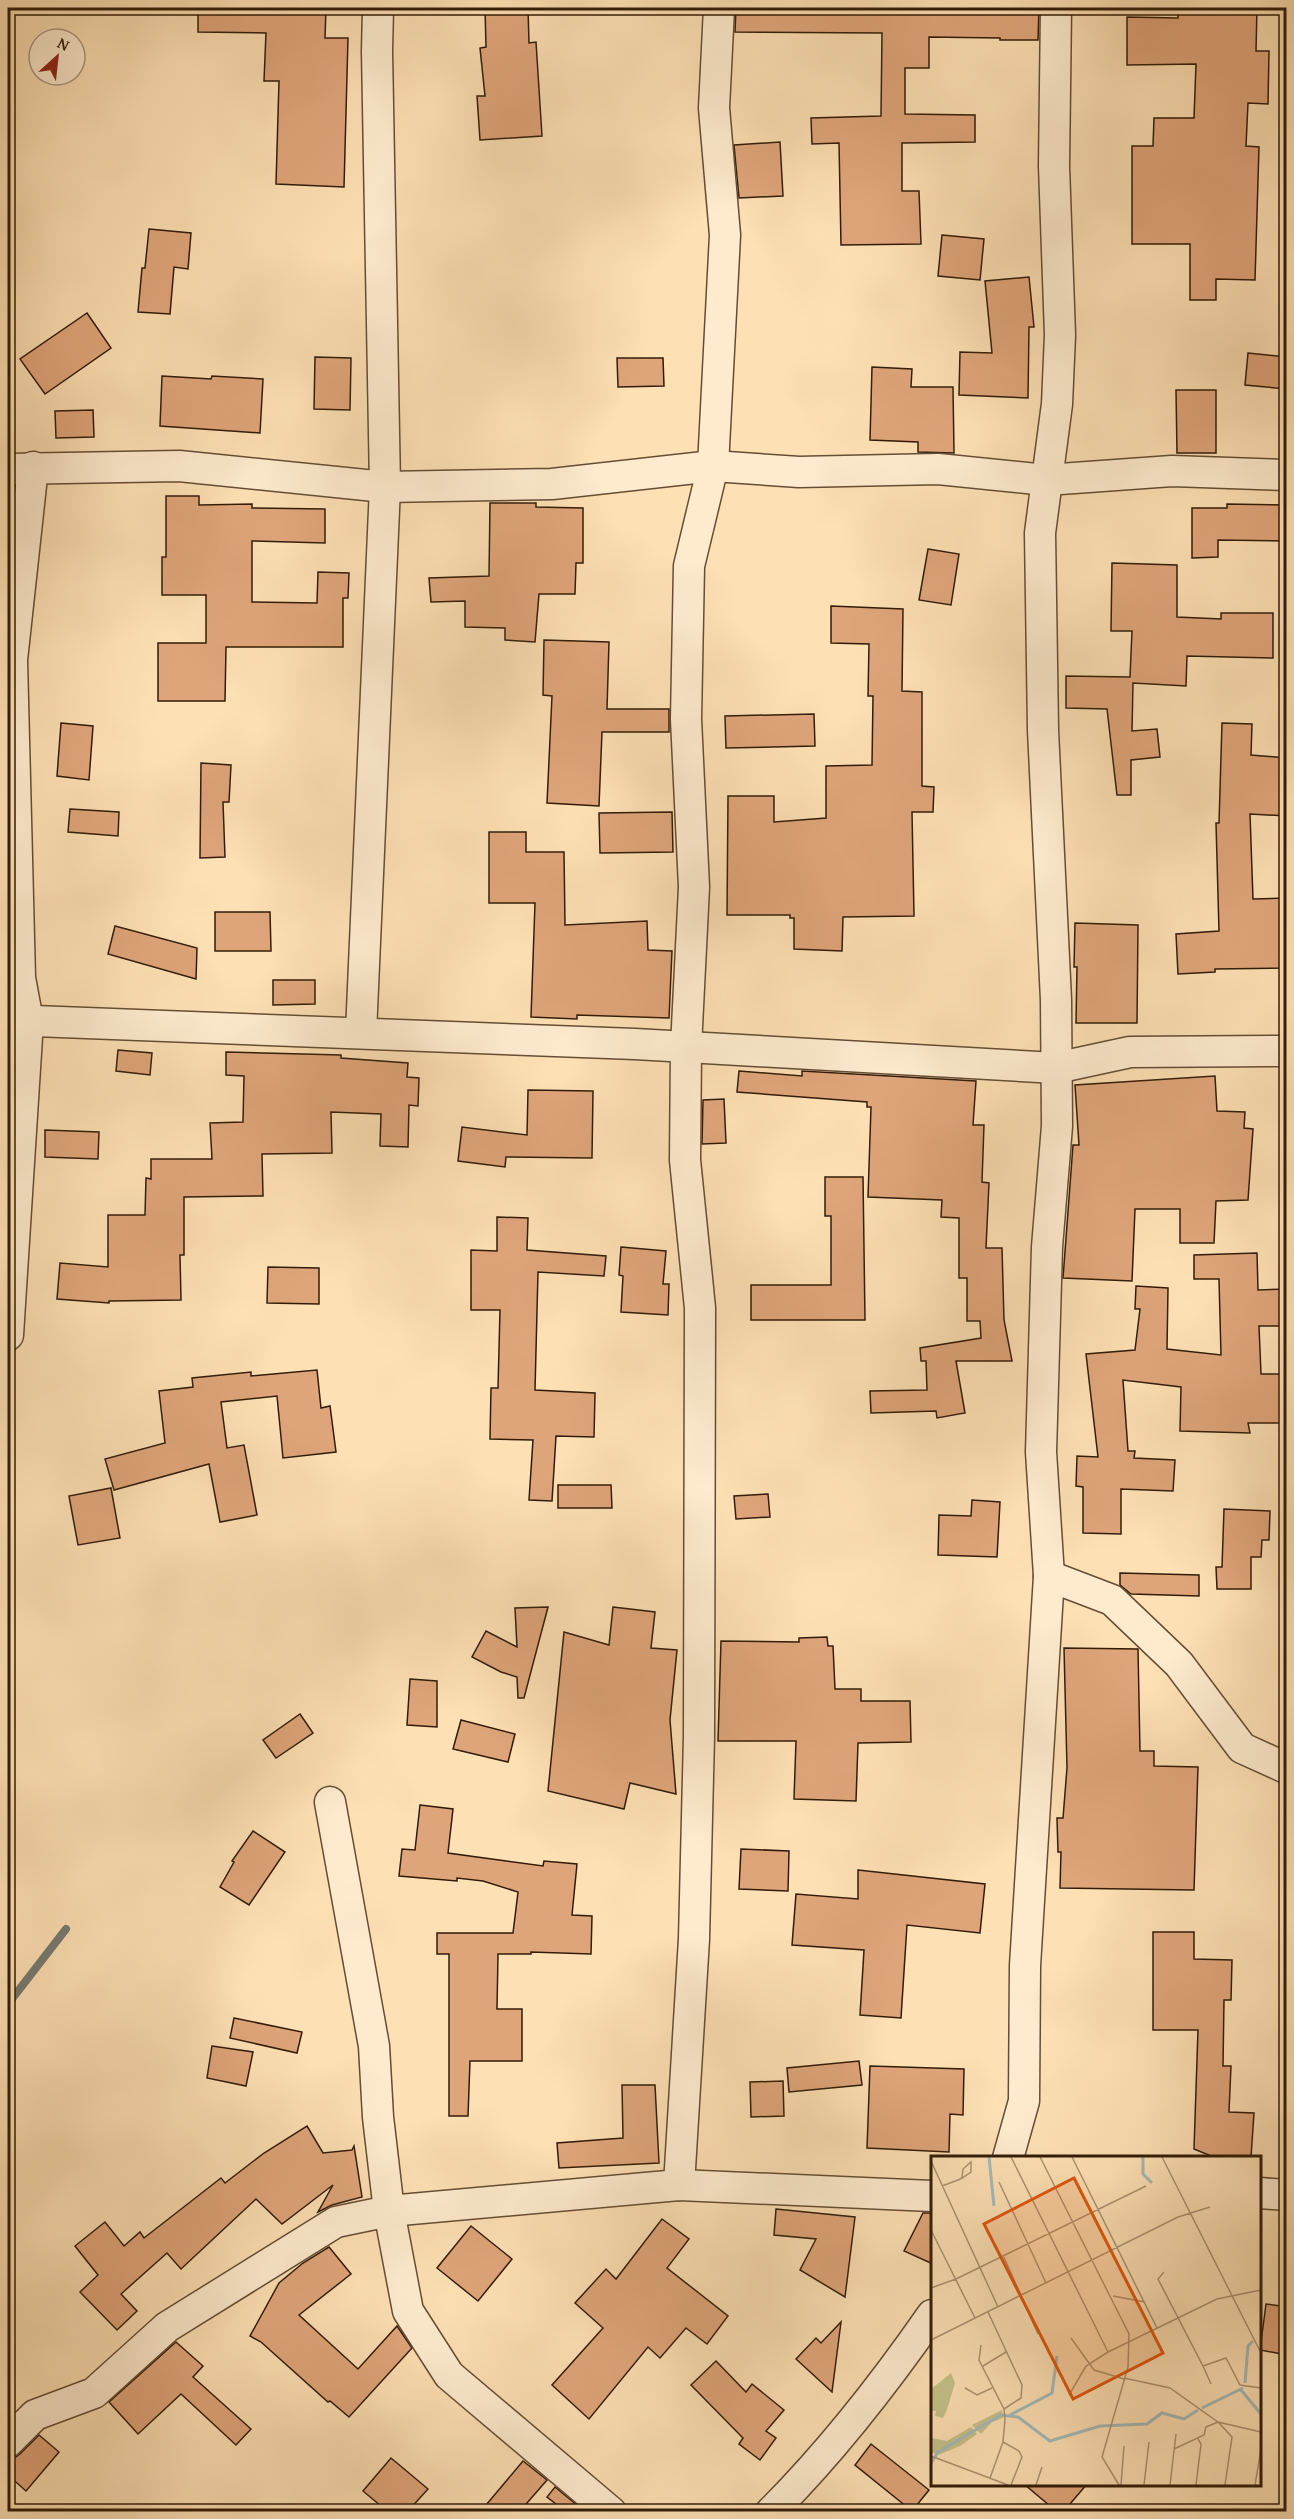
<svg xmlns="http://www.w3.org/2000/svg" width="1294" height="2519" viewBox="0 0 1294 2519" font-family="'Gentium Book Plus',serif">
  <rect width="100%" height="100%" fill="#fde0b4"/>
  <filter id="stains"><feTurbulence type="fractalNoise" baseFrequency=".00333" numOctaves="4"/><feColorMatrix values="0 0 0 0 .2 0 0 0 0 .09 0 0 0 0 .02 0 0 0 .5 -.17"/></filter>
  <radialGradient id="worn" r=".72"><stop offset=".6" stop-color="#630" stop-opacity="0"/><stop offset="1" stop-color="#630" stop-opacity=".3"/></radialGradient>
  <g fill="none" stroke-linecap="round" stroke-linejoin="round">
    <polyline stroke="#767b72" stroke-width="8" points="8,2004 66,1929"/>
  </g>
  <g fill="#dfa57a" stroke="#321c09" stroke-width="1.5">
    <polygon points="198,8 326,8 325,38 348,38 344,187 276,184 279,81 264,81 266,33 198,32"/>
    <polygon points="485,8 528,8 529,43 536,42 542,136 480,140 477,96 485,96 480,48 486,47"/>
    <polygon points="736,8 871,8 999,12 999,8 1039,8 1038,40 1000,40 1000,38 929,37 929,68 905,68 905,114 975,115 975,142 902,143 902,191 919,191 921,244 841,245 839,143 812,144 811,118 881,116 882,33 735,32"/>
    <polygon points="1178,8 1257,8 1256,51 1269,51 1268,104 1248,103 1246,146 1259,147 1255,280 1216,279 1216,300 1190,300 1190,244 1132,244 1132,146 1153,146 1154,118 1194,118 1196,64 1127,65 1127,17 1178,18"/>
    <polygon points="780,142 783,196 739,198 734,145"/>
    <polygon points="149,229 191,233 188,269 174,267 170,314 138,312 142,268 145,268"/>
    <polygon points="942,235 984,239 980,280 938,276"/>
    <polygon points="1029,277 1034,327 1029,327 1028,398 959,395 960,352 992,353 985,281"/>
    <polygon points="87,313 111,348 45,394 20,359"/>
    <polygon points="1248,353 1287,357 1287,389 1245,385"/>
    <polygon points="315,357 351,358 350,410 314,409"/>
    <polygon points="617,358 663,358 664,386 618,387"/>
    <polygon points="872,367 912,369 911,387 953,387 954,453 918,452 918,442 870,440"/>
    <polygon points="162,376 211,379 212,376 263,379 260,433 160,426"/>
    <polygon points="1176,390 1216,390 1216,453 1177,453"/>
    <polygon points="93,410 94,437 56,438 55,411"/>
    <polygon points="166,496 199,496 199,505 252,504 252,508 325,509 325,543 252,541 252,602 317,603 318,572 349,573 348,598 343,598 343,647 226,647 225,701 158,701 158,643 206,643 206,595 162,595 162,557 166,557"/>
    <polygon points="490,503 536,503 536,507 583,508 583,563 576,563 575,594 539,594 535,642 505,640 505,628 465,627 465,601 431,602 429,578 489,576"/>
    <polygon points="1227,504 1287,505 1287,541 1218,540 1218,557 1192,558 1192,508 1227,508"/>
    <polygon points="928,549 959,554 951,605 919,600"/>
    <polygon points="1112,563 1177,565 1177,617 1221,619 1221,613 1273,613 1273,658 1187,656 1186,686 1133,683 1132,731 1157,729 1160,757 1131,760 1131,795 1117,795 1107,709 1066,708 1066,676 1130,677 1132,631 1111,631"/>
    <polygon points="831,606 903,609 902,691 922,692 922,786 934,787 933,812 912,812 914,916 843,917 842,951 794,949 794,918 790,918 790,915 727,915 728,796 774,796 774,822 826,818 826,766 872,765 873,696 868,696 869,644 831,643"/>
    <polygon points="544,640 609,642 607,709 669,709 669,732 602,732 599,806 547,803 552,696 543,695"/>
    <polygon points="814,714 815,746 726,748 725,716"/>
    <polygon points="61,723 93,726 89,780 57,776"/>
    <polygon points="1222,723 1252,724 1251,755 1287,758 1287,816 1250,814 1253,899 1287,898 1287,968 1215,969 1215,972 1178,974 1176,934 1219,931 1216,823 1219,823"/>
    <polygon points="201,763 231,765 229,802 223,802 225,857 200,858"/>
    <polygon points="70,809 119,812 118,836 68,832"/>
    <polygon points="672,812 673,852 600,853 599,813"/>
    <polygon points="489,832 526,832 526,852 564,852 565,925 647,921 648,950 672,951 669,1018 577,1015 577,1019 531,1017 535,903 489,903"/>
    <polygon points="215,912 270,912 271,951 215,951"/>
    <polygon points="1075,923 1138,925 1137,1023 1076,1023 1077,967 1074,967"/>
    <polygon points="115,926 197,948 196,979 108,954"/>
    <polygon points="273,980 315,980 315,1004 273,1005"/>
    <polygon points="118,1050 152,1053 150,1075 116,1071"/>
    <polygon points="226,1052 341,1055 341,1058 408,1063 407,1077 419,1078 418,1106 409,1105 408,1147 380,1146 381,1114 331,1112 332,1153 262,1154 263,1196 184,1197 184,1255 180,1255 181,1300 109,1301 109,1303 57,1299 60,1263 108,1267 108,1215 145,1215 146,1178 151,1179 151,1159 212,1159 210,1123 243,1122 244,1076 226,1075"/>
    <polygon points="739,1071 802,1076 802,1071 976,1081 973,1125 984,1125 982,1182 989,1183 986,1248 1002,1248 1004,1320 1012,1361 956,1361 965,1413 937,1418 936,1411 871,1413 870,1391 927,1390 926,1361 921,1361 920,1348 981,1338 980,1321 967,1321 967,1278 959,1278 959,1218 941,1217 942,1200 868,1197 871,1107 867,1107 867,1102 737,1092"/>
    <polygon points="1215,1076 1217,1111 1245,1112 1244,1128 1253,1129 1248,1200 1216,1201 1214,1243 1180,1243 1180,1209 1135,1209 1132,1281 1063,1278 1073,1145 1079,1145 1075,1085"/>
    <polygon points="528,1090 593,1091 592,1158 506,1157 505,1167 458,1161 462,1127 527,1135"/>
    <polygon points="724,1099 726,1143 702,1144 703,1100"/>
    <polygon points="45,1130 99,1132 98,1159 45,1157"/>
    <polygon points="825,1177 863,1177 865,1320 751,1320 751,1285 831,1285 831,1216 825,1216"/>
    <polygon points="497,1217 528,1218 527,1250 606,1256 604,1276 538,1272 535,1390 595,1393 594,1437 556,1436 552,1501 529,1500 533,1440 490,1439 491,1388 498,1388 500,1310 471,1310 471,1250 497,1251"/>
    <polygon points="621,1247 666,1251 663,1284 669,1284 668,1315 621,1312 623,1276 619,1275"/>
    <polygon points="1257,1253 1258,1290 1287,1289 1287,1326 1259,1326 1261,1374 1287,1374 1287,1423 1248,1423 1250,1433 1180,1431 1181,1387 1123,1380 1128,1451 1135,1451 1134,1458 1175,1460 1173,1491 1121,1489 1121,1534 1083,1533 1083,1487 1076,1486 1077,1456 1098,1457 1086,1354 1135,1350 1140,1309 1135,1309 1136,1286 1168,1288 1167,1349 1221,1355 1219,1279 1194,1279 1194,1255"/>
    <polygon points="268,1267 319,1268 319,1304 267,1303"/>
    <polygon points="317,1370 321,1408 330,1406 336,1452 283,1458 277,1396 221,1402 227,1448 244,1445 257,1515 220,1522 209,1464 114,1490 105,1459 165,1443 159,1391 193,1387 192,1378 251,1372 251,1376"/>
    <polygon points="558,1485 611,1485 612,1508 558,1508"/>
    <polygon points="111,1488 120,1538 78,1545 69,1496"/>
    <polygon points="768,1494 770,1517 736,1519 734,1496"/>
    <polygon points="972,1500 1000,1502 997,1557 938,1555 939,1515 971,1516"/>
    <polygon points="1224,1509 1270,1511 1269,1540 1262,1540 1261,1557 1251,1557 1251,1589 1217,1589 1216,1567 1222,1567"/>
    <polygon points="1120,1573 1199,1575 1199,1596 1131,1594 1120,1585"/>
    <polygon points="548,1607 524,1698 518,1698 517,1677 501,1672 472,1657 486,1631 517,1647 515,1608"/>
    <polygon points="613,1607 655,1612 651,1648 677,1650 670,1720 676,1794 630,1783 624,1809 548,1791 564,1632 609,1645"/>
    <polygon points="827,1637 828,1646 833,1646 835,1689 861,1689 861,1701 910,1701 911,1742 858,1743 856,1801 794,1799 796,1741 718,1741 721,1641 799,1642 799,1638"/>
    <polygon points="1064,1648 1138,1649 1140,1751 1154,1751 1154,1766 1198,1767 1194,1890 1060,1888 1061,1852 1058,1852 1057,1818 1063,1818 1067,1768"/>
    <polygon points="410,1679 437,1681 437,1727 407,1725"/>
    <polygon points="300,1714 313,1733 276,1758 263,1740"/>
    <polygon points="461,1720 515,1734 508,1762 453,1749"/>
    <polygon points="420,1805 453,1809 448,1853 543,1866 544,1861 577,1864 572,1915 592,1916 591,1954 531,1952 531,1954 498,1954 497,2009 522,2009 522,2061 470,2061 468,2116 449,2116 449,1954 437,1954 437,1933 513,1933 518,1892 483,1881 457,1878 457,1881 399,1876 402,1849 415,1850"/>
    <polygon points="253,1831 285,1852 249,1905 220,1887 234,1862 232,1861"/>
    <polygon points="741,1849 789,1851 788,1891 739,1889"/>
    <polygon points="858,1870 985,1884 980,1933 907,1925 901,2018 860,2015 864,1950 792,1945 796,1894 858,1899"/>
    <polygon points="1153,1932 1194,1932 1194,1959 1232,1960 1231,2000 1224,2000 1223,2066 1231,2066 1229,2112 1254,2113 1251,2157 1211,2156 1194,2149 1198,2030 1153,2030"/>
    <polygon points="234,2018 302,2032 297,2053 230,2038"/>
    <polygon points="212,2046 253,2052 246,2086 207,2078"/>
    <polygon points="859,2061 862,2085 789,2092 787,2068"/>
    <polygon points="870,2066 964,2069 963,2115 950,2114 949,2152 867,2148"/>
    <polygon points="783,2081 784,2116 751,2117 750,2082"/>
    <polygon points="622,2085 655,2085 659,2163 559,2168 557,2143 623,2138"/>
    <polygon points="307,2126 323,2153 352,2150 354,2146 362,2197 332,2205 318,2212 333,2185 282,2224 256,2199 181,2269 167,2253 121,2294 137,2311 117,2330 80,2292 98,2275 75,2246 105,2222 124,2246 140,2232 144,2238 221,2178 225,2183 264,2153"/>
    <polygon points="776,2209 855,2217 845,2297 800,2270 816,2239 774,2235"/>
    <polygon points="923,2213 933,2213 933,2264 904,2251"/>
    <polygon points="662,2219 689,2239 667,2268 728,2316 707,2344 686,2328 660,2358 648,2347 589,2419 552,2385 603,2328 575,2303 606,2269 616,2279"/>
    <polygon points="471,2226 512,2259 478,2301 437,2268"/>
    <polygon points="329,2247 351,2274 299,2315 358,2369 397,2326 412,2348 349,2417 330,2401 328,2402 261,2342 250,2336 279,2283 303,2263"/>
    <polygon points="1266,2304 1287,2307 1287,2355 1260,2350"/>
    <polygon points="841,2322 832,2392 796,2359 816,2338 821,2343"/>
    <polygon points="176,2342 203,2366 193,2377 251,2429 236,2445 181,2394 138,2434 109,2402"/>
    <polygon points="716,2361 746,2392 752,2384 784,2410 766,2431 776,2438 760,2460 739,2444 743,2438 691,2385"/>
    <polygon points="39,2435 59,2452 26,2491 8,2475 8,2463 20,2454"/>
    <polygon points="871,2444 929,2490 912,2511 855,2465"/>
    <polygon points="391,2458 428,2489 408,2511 387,2511 363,2491"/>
    <polygon points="523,2461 547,2480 520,2511 481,2511"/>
    <polygon points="1024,2484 1087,2484 1064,2511 1056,2511"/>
    <polygon points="555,2487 584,2511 565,2511 547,2497"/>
  </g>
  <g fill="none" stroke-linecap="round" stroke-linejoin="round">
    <defs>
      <g id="street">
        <polyline points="8,469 179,466 385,487 552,484 713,466 799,472 938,469 1046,480 1172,471 1286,475"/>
        <polyline points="8,1020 635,1044 1056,1068 1130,1052 1286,1051"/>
        <polyline points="361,1033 385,487 377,51 378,8"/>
        <polyline points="8,1335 28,1021 20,978 12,660 33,467"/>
        <polyline points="1049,1576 1112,1600 1179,1664 1242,1748 1286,1768"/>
        <polyline points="330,1802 374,2046 378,2117 389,2211 408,2311 449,2375 611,2512"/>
        <polyline points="1008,2158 1024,2101 1025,1966 1049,1576 1041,1452 1047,1247 1057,1126 1056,1000 1043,730 1040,533 1057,404 1060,335 1054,166 1056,8"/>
        <polyline points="679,2185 694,1939 699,1736 700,1308 685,1160 686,1047 694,887 686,719 689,566 713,466 725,235 714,108 719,8"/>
        <polyline points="1260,2193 1286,2195"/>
        <polyline points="8,2442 35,2415 94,2393 167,2327 336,2222 389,2211 679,2185 932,2196"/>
        <path d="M771 2512C831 2452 884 2384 932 2315"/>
      </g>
    </defs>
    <use href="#street" stroke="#654d34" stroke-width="33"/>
    <use href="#street" stroke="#feebce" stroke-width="30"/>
  </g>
  <g transform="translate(931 2156)">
    <rect width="330" height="330" fill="#fde0b4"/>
    <path d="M20 217 24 227 16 254 12 262 4 260 5 255H0V233ZM71 254 72 262 61 266 50 278 41 269ZM40 271 46 278 29 290 7 299 0 296V282L16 285Z" fill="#c4c18a"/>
    <path fill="none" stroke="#a4bab8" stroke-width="3" d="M58 1 63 50M212 1V18L221 27M314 227 317 190 322 185M310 234 330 258M271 252 312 232M79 259 121 237 126 200M0 307 7 296 70 259 87 261 119 285 169 270 216 268 231 257 253 263 267 254"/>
    <path fill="none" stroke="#ac9270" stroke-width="1.5" d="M80 1 177 196M109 1 198 178 197 211 171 301 188 329M141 1 226 172M231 1 330 197M0 5 67 151M68 26 115 127M11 30 27 24 31 22 40 16V6L32 13 31 22M0 74 44 162M72 99 107 178M233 116 227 123 272 210 295 202 309 229 330 232M0 132 25 123 215 30M182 140 214 146M57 156 91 229 90 242 73 253M140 182 163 214 193 223M0 184 247 61 279 51M50 189 48 204 73 253 74 263 72 286 59 322M52 210 75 196M272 210 280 228M193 222 239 232 287 266 330 276M34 232 46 239 61 232M138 239 155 210 177 196 286 143 330 134M72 286 88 295 91 301 80 329M243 293 273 279 275 271 287 266 301 281 294 329M0 300 77 329M105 329 111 311M190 329 193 290M213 329 218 286M239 329 245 278M265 329 270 288 267 283M324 329 330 293"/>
    <path fill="#df560c" fill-opacity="0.15" stroke="#df560c" stroke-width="3" d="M143 22 232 197 142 243 53 68Z"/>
    <rect width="330" height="330" fill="none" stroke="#321c09" stroke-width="3"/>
  </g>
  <rect width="1294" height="2519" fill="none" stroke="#fde0b4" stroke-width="30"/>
  <rect x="9" y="9" width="1276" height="2501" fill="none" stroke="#321c09" stroke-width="3"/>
  <rect x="15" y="15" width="1264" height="2489" fill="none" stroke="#321c09" stroke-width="1.5"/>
  <g transform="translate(57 57) rotate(27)"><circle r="28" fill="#feebce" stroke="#ac987f" stroke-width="1.5"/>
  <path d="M0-4.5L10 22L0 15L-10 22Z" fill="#8f2418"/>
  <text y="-9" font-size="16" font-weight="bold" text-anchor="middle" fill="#321c09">N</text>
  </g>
  <rect width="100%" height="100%" filter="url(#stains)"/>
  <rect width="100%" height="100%" fill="url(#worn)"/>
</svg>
